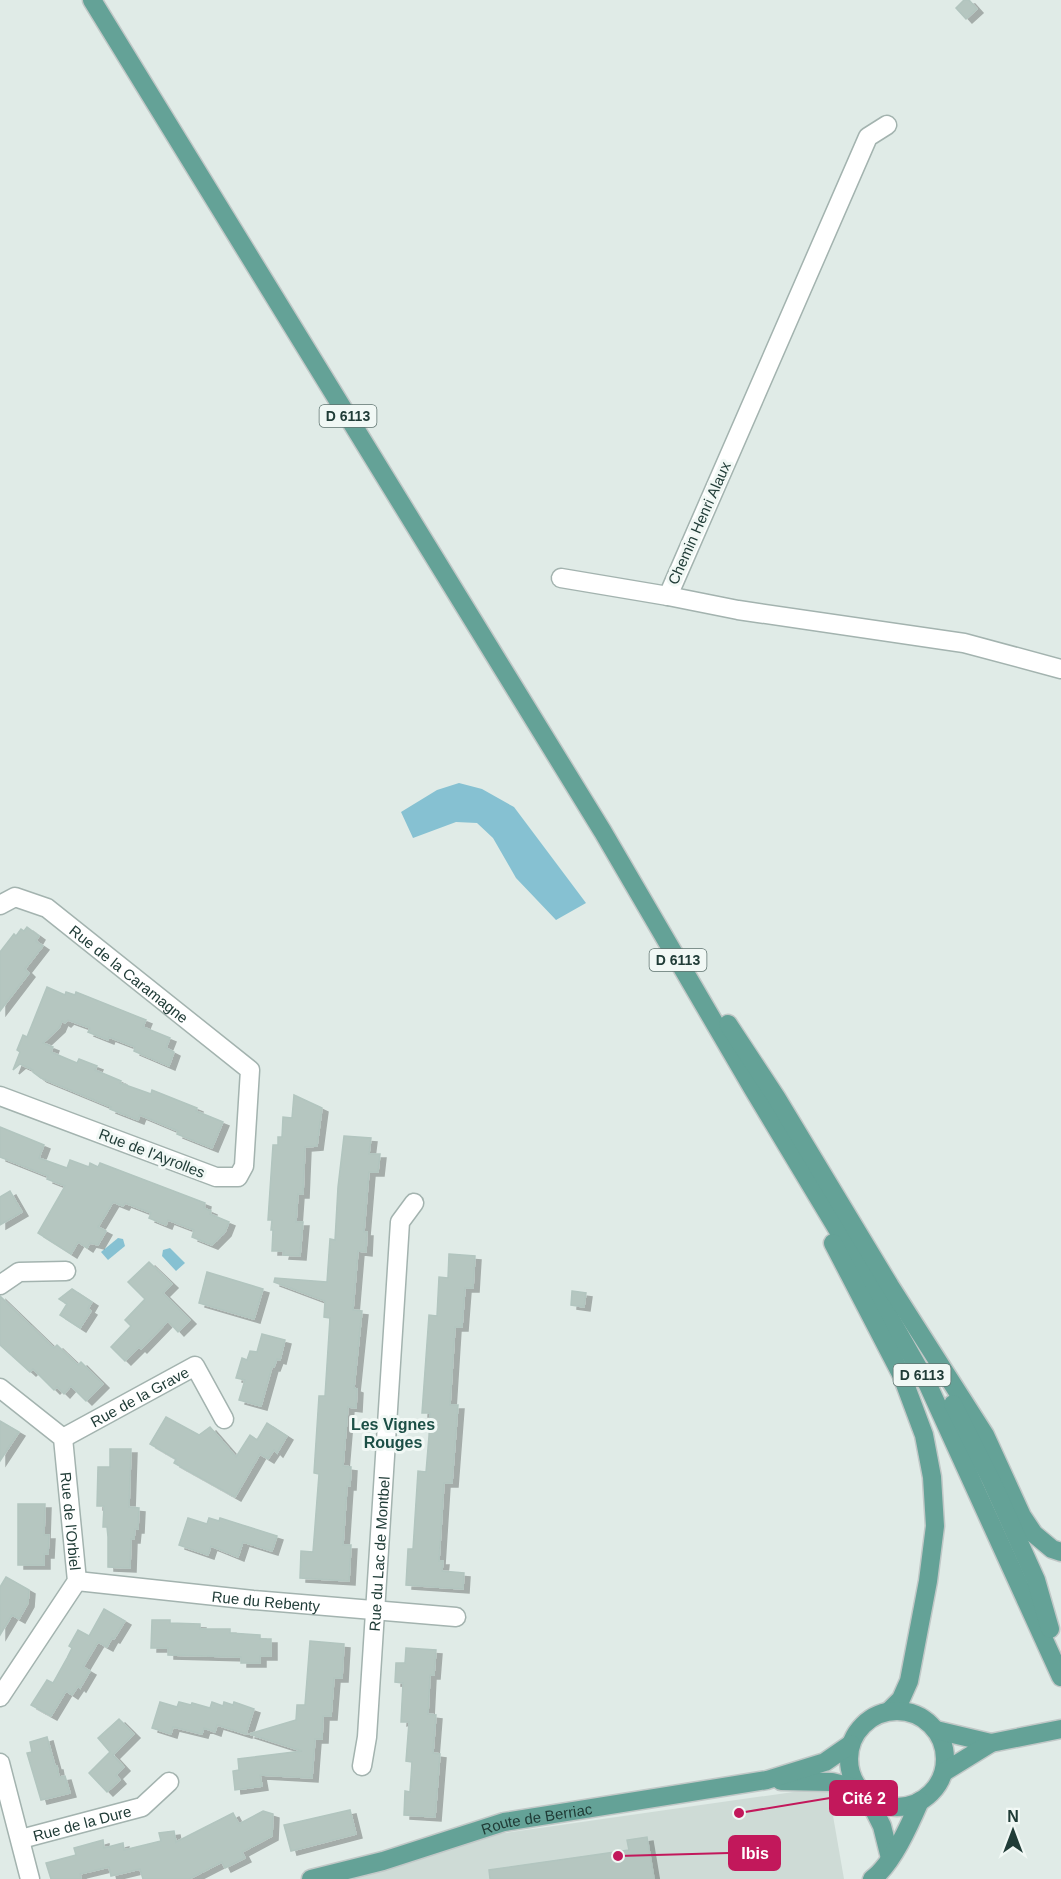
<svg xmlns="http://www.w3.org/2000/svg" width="1061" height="1879" viewBox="0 0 1061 1879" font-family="Helvetica,sans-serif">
  <defs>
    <filter id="shadow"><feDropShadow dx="6" dy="4" stdDeviation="0" flood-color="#0004"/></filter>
  </defs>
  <rect width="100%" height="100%" fill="#e0ebe7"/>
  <polygon fill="#cedbd6" points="828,1787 844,1879 315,1879 462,1839"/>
  <g fill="#86c1d2">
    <polygon points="459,783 482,789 514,807 586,903 556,920 516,878 493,838 477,823 456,822 413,838 401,812 437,790"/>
    <polygon points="118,1238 123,1239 125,1246 108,1260 101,1252"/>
    <polygon points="170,1248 185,1263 176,1271 162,1256 163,1250"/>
  </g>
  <g fill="#b5c6c0" stroke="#b2c5bf" stroke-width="1.5" filter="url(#shadow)">
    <polygon points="964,0 969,0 977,9 966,19 956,8"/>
    <polygon points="27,927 39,936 36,941 43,946 25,969 29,973 0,1011 0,952 14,934 16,936 21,929 24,931"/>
    <polygon points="47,987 65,995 66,992 75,995 76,992 146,1020 143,1027 170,1038 166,1048 174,1052 169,1066 134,1051 135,1047 109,1037 108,1040 88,1032 90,1028 68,1020 65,1023 62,1021 59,1028 43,1043 53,1047 51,1052 77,1063 79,1059 97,1066 95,1070 121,1081 120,1083 151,1094 152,1090 197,1108 196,1111 223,1122 212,1148 177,1134 178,1131 140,1115 138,1120 110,1109 111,1107 41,1078 33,1072 33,1070 20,1064 13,1070 20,1052 17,1050 23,1035 27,1037"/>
    <polygon points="294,1095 322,1108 317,1146 305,1147 303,1194 298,1194 296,1222 303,1222 300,1256 283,1255 284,1251 272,1251 273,1230 271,1230 272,1220 268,1220 273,1145 278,1145 278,1137 282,1137 283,1117 292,1118"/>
    <polygon points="0,1127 44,1145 39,1158 67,1168 70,1160 89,1167 90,1163 98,1167 100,1163 205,1203 204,1208 211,1211 210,1214 229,1222 225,1232 212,1245 192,1237 194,1230 168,1220 166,1225 149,1218 151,1213 125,1203 123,1206 113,1202 98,1227 106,1231 98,1245 90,1243 87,1248 78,1242 71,1254 38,1233 65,1186 47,1179 48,1176 0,1157"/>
    <polygon points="344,1136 371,1138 369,1154 380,1154 378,1172 369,1172 364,1232 367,1232 366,1252 358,1251 353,1310 362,1311 354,1388 357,1389 356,1408 348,1407 343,1466 351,1467 350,1486 347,1486 343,1545 351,1545 349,1581 300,1578 301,1551 313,1552 319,1474 314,1473 319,1396 325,1396 330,1318 324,1317 325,1301 274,1282 275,1278 327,1282 330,1239 335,1240 338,1187"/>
    <polygon points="10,1191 22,1212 0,1225 0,1197"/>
    <polygon points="449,1254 475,1256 473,1288 465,1288 462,1327 455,1327 450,1405 458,1405 452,1483 444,1483 439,1561 443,1561 442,1571 464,1573 463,1589 406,1585 408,1549 413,1549 418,1471 426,1472 429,1436 430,1413 422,1413 429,1315 437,1316 439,1277 448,1278"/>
    <polygon points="149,1262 172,1284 163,1293 190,1320 178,1332 168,1321 141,1349 139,1347 125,1361 111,1347 131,1326 125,1320 145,1299 128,1282"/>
    <polygon points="207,1272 263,1289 254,1319 199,1303"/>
    <polygon points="72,1289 92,1302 88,1309 91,1311 80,1328 60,1315 67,1304 59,1299"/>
    <polygon points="572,1291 586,1293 584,1307 571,1305"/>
    <polygon points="0,1296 54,1348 57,1345 78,1365 81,1362 103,1384 86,1401 71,1386 64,1394 57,1387 54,1390 33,1369 30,1372 0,1345"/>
    <polygon points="262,1334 285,1340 280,1360 277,1359 274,1367 272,1367 261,1406 239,1400 245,1380 236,1378 242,1358 247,1360 250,1351 257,1352"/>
    <polygon points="166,1417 199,1435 210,1427 236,1457 250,1435 257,1440 267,1423 287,1436 277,1453 274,1450 268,1459 260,1454 235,1497 174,1463 176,1459 150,1444"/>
    <polygon points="0,1421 19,1432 0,1461"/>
    <polygon points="110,1449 131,1449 129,1507 139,1508 138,1529 135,1529 134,1539 131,1539 130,1568 108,1567 108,1537 107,1527 103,1527 104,1506 97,1506 98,1467 110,1467"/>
    <polygon points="18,1504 45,1504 44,1535 49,1535 48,1554 44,1554 44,1565 18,1565"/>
    <polygon points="188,1518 207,1524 209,1518 219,1521 220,1518 277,1536 272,1551 243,1542 238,1557 211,1546 208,1555 179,1545"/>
    <polygon points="6,1577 29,1590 28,1603 19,1619 12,1615 0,1635 0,1587"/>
    <polygon points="104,1609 125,1621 114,1639 112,1638 107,1647 98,1642 83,1667 90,1671 80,1688 78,1686 72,1695 66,1691 51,1716 31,1705 47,1680 53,1683 67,1658 72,1648 69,1646 78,1630 89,1636"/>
    <polygon points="152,1620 170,1620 170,1623 200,1624 200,1629 230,1629 230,1633 260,1635 260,1639 271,1639 271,1656 260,1656 260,1663 241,1663 241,1657 168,1655 168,1648 151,1648"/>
    <polygon points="310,1641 344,1644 342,1678 334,1678 331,1716 323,1716 322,1739 315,1739 312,1778 260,1775 262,1786 235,1790 233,1771 239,1770 238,1759 302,1751 249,1734 296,1720 297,1705 305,1705"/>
    <polygon points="406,1648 436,1650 434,1675 430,1675 428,1714 436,1715 433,1753 440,1754 435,1817 404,1815 405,1791 410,1792 412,1762 406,1761 409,1722 401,1722 403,1683 395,1682 396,1663 405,1663"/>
    <polygon points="160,1702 177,1707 179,1702 191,1705 192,1703 210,1708 212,1702 223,1706 224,1702 233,1705 234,1702 254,1709 246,1734 217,1725 215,1732 204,1728 202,1734 173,1727 171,1734 152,1728"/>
    <polygon points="119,1719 134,1734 113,1755 124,1767 116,1775 120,1780 107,1792 89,1773 110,1752 98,1738"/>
    <polygon points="47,1737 55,1766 57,1766 59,1777 65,1776 70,1793 41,1800 27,1753 32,1752 30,1742"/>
    <polygon points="350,1810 356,1834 291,1851 284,1825"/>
    <polygon points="263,1811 273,1814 272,1836 242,1852 245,1858 225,1868 222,1862 189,1879 143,1879 140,1869 111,1876 109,1867 80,1874 81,1879 51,1879 46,1863 76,1855 74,1848 103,1840 104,1848 123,1843 124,1850 161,1841 159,1833 174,1831 176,1842 233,1813 239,1824"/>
    <polygon points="647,1837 654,1879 490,1879 489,1870 629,1850 627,1840"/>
  </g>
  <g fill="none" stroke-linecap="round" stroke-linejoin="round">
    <defs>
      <g id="minor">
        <polyline points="887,125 868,137 668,596 738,610 964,643 1061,669"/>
        <polyline points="561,578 668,596"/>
        <path id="s1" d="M0 905 15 897 47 908 250 1070 244 1166 238 1177H216L0 1096"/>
        <polyline points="0,1285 19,1272 66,1271"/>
        <path id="s2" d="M0 1388 63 1438 77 1581 0 1697"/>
        <path id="s3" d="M63 1438 195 1366 224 1419"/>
        <path id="s4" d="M77 1581 253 1600 456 1617"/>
        <polyline points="0,1763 30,1879"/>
        <path id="s5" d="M362 1766 367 1737 400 1222 414 1203"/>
        <path id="s6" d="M21 1839 142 1807 169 1782"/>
      </g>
      <g id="major">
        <polyline points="92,0 603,832 753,1089 878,1297 928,1385 1061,1677"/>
        <polyline points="728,1024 776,1097 890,1286 985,1435 1022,1516 1034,1534 1052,1549 1061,1552"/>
        <polyline points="833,1243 902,1376 924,1435 932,1477 935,1526 928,1581 909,1681 901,1699 889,1711"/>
        <polyline points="953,1404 991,1480 1036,1580 1050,1629"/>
        <circle cx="897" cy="1759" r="48"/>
        <polyline points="936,1730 991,1743"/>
        <polyline points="944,1772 991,1743 1061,1729"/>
        <polyline points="781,1781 832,1782 860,1789"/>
        <polyline points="867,1796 882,1826 890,1858"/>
        <path id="s7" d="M311 1879 383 1861 504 1822 767 1780 825 1762 851 1744"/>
        <path d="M872 1879C892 1865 910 1824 920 1801"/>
      </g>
    </defs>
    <use href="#minor" stroke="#a3b3af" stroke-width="21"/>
    <use href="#major" stroke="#c1c8c7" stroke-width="21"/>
    <use href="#minor" stroke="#fff" stroke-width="18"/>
    <use href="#major" stroke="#64a297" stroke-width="18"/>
  </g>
  <g text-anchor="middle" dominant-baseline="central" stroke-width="6" stroke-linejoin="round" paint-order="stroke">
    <g fill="#f1f8f5" stroke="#5f7470" stroke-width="1.5">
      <rect x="319.5" y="405" width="57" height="22" rx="4.5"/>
      <rect x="649.5" y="949" width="57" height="22" rx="4.5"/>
      <rect x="893.5" y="1364" width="57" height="22" rx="4.5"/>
    </g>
    <g font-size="14" font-weight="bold" fill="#203c37">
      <text x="348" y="416">D 6113</text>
      <text x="678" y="960">D 6113</text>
      <text x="922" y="1375">D 6113</text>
    </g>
    <g font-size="15" fill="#203c37" stroke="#f1f8f5">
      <text transform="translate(699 523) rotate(-66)">Chemin Henri Alaux</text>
      <text stroke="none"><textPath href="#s1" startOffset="156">Rue de la Caramagne</textPath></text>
      <text transform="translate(152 1153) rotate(21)">Rue de l'Ayrolles</text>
      <text stroke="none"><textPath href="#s3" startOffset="87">Rue de la Grave</textPath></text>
      <text stroke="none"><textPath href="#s2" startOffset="164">Rue de l'Orbiel</textPath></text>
      <text stroke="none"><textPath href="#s5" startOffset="213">Rue du Lac de Montbel</textPath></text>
      <text stroke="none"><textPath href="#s4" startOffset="190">Rue du Rebenty</textPath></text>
      <text stroke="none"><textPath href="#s7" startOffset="234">Route de Berriac</textPath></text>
      <text stroke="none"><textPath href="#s6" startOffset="63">Rue de la Dure</textPath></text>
    </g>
    <g font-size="16" font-weight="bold" fill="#1c4f46" stroke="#f1f8f5">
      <text x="393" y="1424">Les Vignes<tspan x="393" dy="18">Rouges</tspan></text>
    </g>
  </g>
  <path fill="none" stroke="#c2185b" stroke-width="2" d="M739 1813L830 1798M618 1856L729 1853"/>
  <g fill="#c2185b" stroke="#f1f8f5" stroke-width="2">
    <circle cx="739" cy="1813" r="6"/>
    <circle cx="618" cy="1856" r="6"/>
  </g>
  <g fill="#c2185b" stroke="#c2185b" stroke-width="2">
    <rect x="830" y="1781" width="67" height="34" rx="6"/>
    <rect x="729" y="1836" width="51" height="34" rx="6"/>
  </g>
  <g font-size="16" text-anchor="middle" font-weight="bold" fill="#fff">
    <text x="864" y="1804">Cité 2</text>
    <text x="755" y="1859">Ibis</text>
  </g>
  <g transform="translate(1013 1831)" stroke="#f1f8f5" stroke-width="4.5" paint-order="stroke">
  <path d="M0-4.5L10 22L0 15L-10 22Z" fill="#203c37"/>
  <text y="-9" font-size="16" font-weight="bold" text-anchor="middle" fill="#203c37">N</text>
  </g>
</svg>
